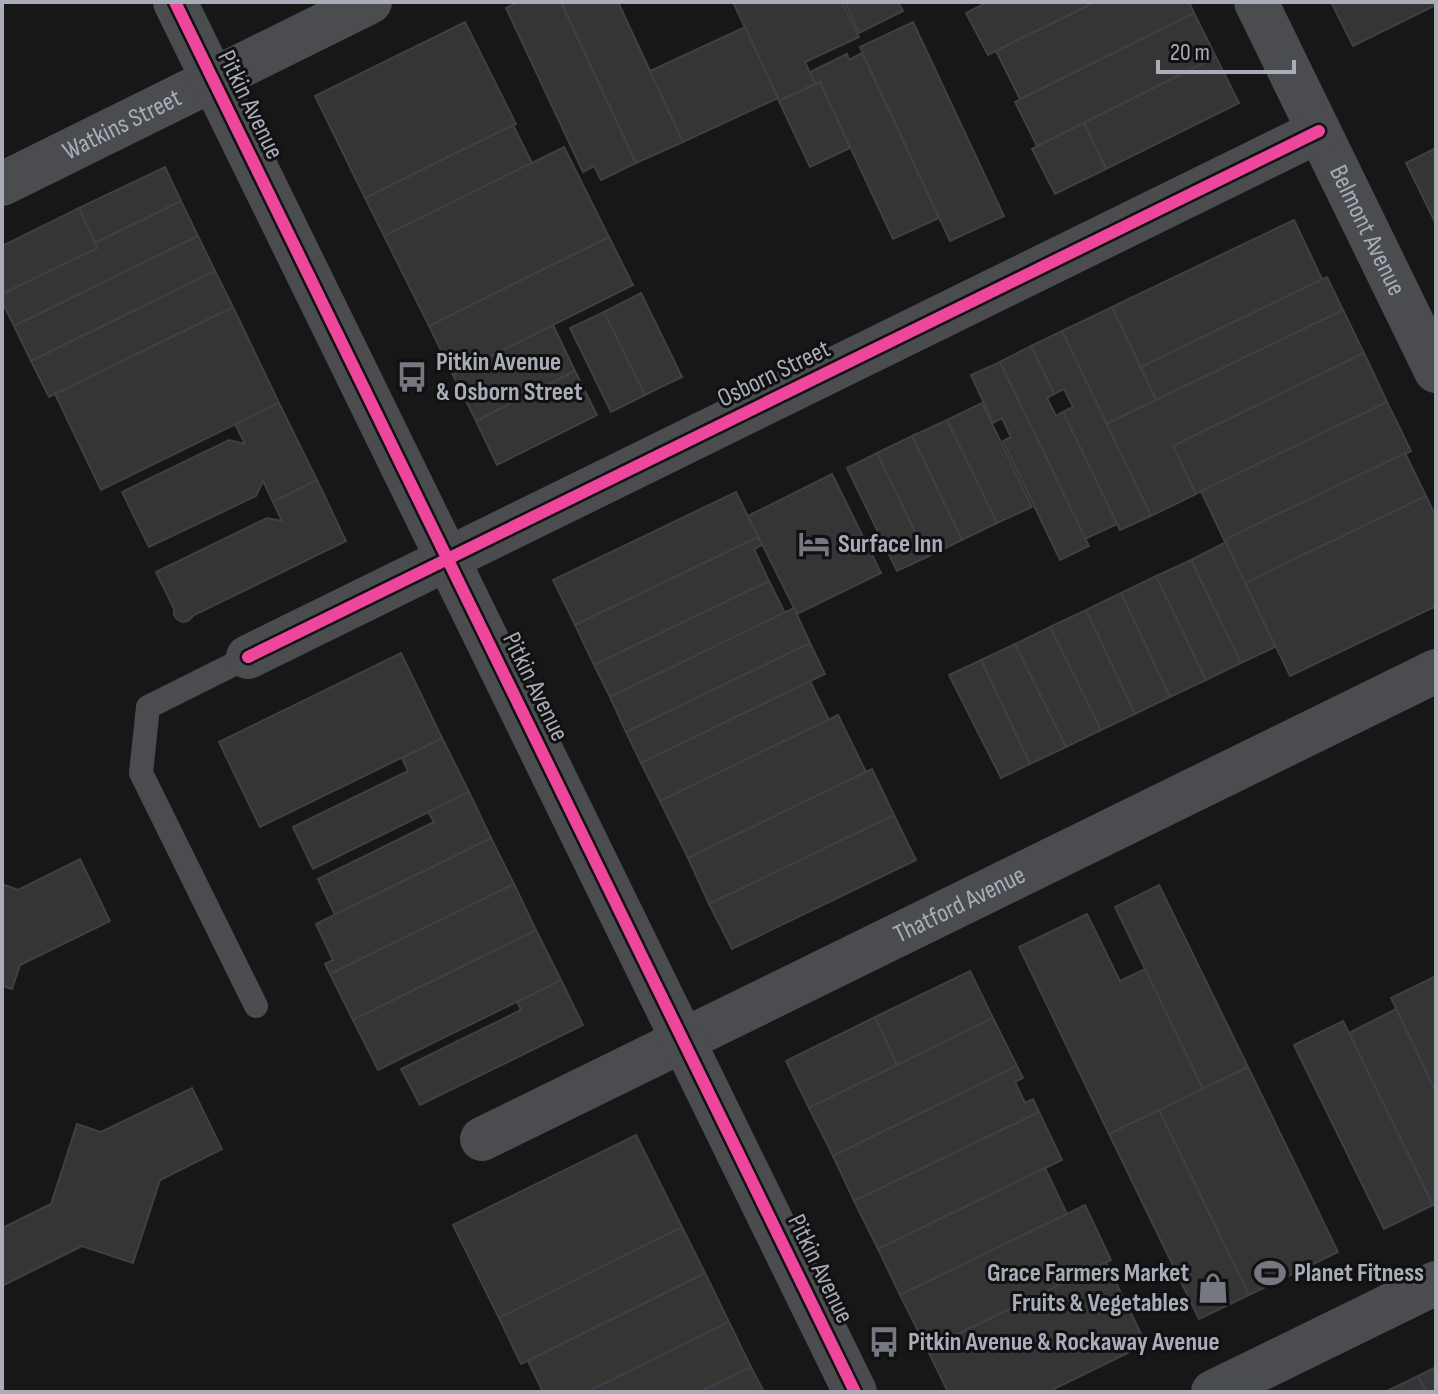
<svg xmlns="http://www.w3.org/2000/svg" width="1438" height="1394" viewBox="0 0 1438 1394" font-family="'Sofia Sans Condensed',sans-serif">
  <rect width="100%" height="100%" fill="#171717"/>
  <g fill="#353536" stroke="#3f4043" stroke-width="2">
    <polygon points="519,2 561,2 636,163 601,180 594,166 583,172 506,8"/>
    <polygon points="561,2 618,2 683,142 636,163"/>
    <polygon points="733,2 842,2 859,37 805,62 815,84 779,101"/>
    <polygon points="845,2 898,2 903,11 859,33"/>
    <polygon points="988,2 1095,2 988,55 966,13"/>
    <polygon points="1095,2 1189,2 1194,13 1020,99 996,51"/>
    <polygon points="1331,2 1436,2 1436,5 1353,46"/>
    <polygon points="1194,13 1216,57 1037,146 1015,102"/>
    <polygon points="465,22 516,124 365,198 315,96"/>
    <polygon points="913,22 1004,216 950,241 860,47"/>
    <polygon points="745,27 778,98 683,142 650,71"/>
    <polygon points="862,53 939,218 893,239 820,82 815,84 810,72 847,54 849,60"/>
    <polygon points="1216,57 1239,103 1106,169 1084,123"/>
    <polygon points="820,82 850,148 810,167 779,101"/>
    <polygon points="1084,123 1106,169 1055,194 1032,149"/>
    <polygon points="513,125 532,163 384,236 365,198"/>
    <polygon points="564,147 609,237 429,326 384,236"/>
    <polygon points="1436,148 1436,224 1406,163"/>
    <polygon points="165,167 181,201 95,243 79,208"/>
    <polygon points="181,201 198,236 14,326 2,302 2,294 97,248 95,243"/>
    <polygon points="79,208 97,248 2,294 2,246"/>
    <polygon points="1294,220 1322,279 1141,367 1112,307"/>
    <polygon points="198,236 215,271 31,361 14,326"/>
    <polygon points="609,237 633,285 453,375 429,326"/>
    <polygon points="215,271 233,307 49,397 31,361"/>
    <polygon points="1327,277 1343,310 1156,400 1141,367"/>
    <polygon points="641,293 682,377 645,395 604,312"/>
    <polygon points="233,307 279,403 101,490 55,394"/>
    <polygon points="1112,307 1156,400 1106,424 1062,331"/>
    <polygon points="1343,310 1364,353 1173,446 1196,494 1151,516 1106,424"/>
    <polygon points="604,312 645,395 611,412 570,328"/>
    <polygon points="553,325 575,371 476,421 453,375"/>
    <polygon points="1062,331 1151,516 1120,530 1063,412 1073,407 1064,389 1054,394 1031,346"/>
    <polygon points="1031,346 1054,394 1047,398 1056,416 1063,412 1117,524 1085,539 1000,362"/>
    <polygon points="1364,353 1387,402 1196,494 1173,446"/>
    <polygon points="1000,362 1089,546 1060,560 1003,441 1011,437 1002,418 993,423 971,375"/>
    <polygon points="575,371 597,415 497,465 476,421"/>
    <polygon points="1387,402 1411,451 1224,540 1201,491"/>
    <polygon points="279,403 317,480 273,502 263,481 256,496 149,547 122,492 229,440 245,444 235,424"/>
    <polygon points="982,403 1032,507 997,523 947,420"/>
    <polygon points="947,420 997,523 962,540 912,436"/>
    <polygon points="912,436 962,540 927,557 877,453"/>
    <polygon points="877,453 927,557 897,571 847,468"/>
    <polygon points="1405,453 1426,496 1245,583 1224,540"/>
    <polygon points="832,474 881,573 797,614 748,516"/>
    <polygon points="317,480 346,541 194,615 188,621 182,622 177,619 174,615 174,609 156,572 267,518 282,521 273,502"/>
    <polygon points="736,492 758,537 575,625 553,580"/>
    <polygon points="1426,496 1436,517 1436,606 1290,676 1245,583"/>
    <polygon points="758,537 762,545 754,549 769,581 594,665 575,625"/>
    <polygon points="1226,542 1275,647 1241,663 1191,560"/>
    <polygon points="1191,560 1241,663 1206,680 1156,576"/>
    <polygon points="1156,576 1206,680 1170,697 1121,593"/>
    <polygon points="769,581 785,613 610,697 594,665"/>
    <polygon points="1121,593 1170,697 1135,714 1086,610"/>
    <polygon points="794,608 810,643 626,732 610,697"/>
    <polygon points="1086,610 1135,714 1101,730 1050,627"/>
    <polygon points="1050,627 1101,730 1066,747 1015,644"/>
    <polygon points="810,643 825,674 641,763 626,732"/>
    <polygon points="1015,644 1066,747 1030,764 981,660"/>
    <polygon points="401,653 442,738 260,827 219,742"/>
    <polygon points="981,660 1030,764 1001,778 949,675"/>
    <polygon points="810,681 829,720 660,801 641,763"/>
    <polygon points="838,715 866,772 688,858 660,801"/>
    <polygon points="442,738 469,792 313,869 293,827 408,771 402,758"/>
    <polygon points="872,769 894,815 709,904 688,858"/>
    <polygon points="469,792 491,838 335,915 318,879 434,822 428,812"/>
    <polygon points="894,815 916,860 732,949 709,904"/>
    <polygon points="491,838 514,884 330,974 325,964 333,960 316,924"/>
    <polygon points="80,859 110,921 20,965 12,989 2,986 2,884 18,890"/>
    <polygon points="514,884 536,930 353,1020 330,974"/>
    <polygon points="1159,885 1248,1067 1203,1089 1115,907"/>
    <polygon points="1087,914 1120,981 1145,969 1203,1089 1109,1134 1019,947"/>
    <polygon points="536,930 561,980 378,1070 353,1020"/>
    <polygon points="970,971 993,1018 897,1065 875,1017"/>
    <polygon points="1436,976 1436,1092 1391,998"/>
    <polygon points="561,980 583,1025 420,1105 401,1069 521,1010 517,1002"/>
    <polygon points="1396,1009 1436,1092 1436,1204 1433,1205 1349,1033"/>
    <polygon points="875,1017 897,1065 809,1108 786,1061"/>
    <polygon points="993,1018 1017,1066 833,1156 809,1108"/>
    <polygon points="1343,1021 1433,1205 1384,1229 1294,1045"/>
    <polygon points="1017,1066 1023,1078 1015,1082 1025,1103 1033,1099 1039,1112 854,1201 833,1156"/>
    <polygon points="1248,1067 1338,1252 1249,1295 1159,1110"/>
    <polygon points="192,1088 222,1149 160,1180 133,1263 82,1246 2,1286 2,1228 51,1204 77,1124 101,1132"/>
    <polygon points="1159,1110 1249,1295 1199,1319 1109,1134"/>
    <polygon points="1039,1112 1062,1160 878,1249 854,1201"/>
    <polygon points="636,1135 682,1227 499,1318 453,1225"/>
    <polygon points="1045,1168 1067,1214 900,1295 878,1249"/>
    <polygon points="1085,1205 1111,1260 927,1349 900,1295"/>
    <polygon points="682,1227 705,1273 521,1364 499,1318"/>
    <polygon points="1106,1262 1146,1344 1048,1392 948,1392 927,1349"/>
    <polygon points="705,1273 729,1322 587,1392 543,1392 528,1361"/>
    <polygon points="729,1322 751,1367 699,1392 587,1392"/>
    <polygon points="751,1367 764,1392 699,1392"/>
    <polygon points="1436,1367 1436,1392 1426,1392 1418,1376"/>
    <polygon points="1418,1376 1426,1392 1385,1392"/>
  </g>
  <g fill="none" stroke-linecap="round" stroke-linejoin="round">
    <polyline stroke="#4b4c50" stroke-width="24" points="248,657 148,707 141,773 256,1006"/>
    <g stroke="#4b4c50" stroke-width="44">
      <path id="s1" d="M1256 2 1436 371"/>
      <path id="s2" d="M2 184 370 2"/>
      <polyline points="248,657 1319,131"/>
      <path id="s3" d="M482 1139 1436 671"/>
    </g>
    <g stroke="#4b4c50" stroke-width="44">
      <polyline points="175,2 855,1392"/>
      <polyline points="1213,1392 1436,1283"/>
    </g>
    <defs>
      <g id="cycleway">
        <polyline points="175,2 855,1392"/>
        <polyline points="248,657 1319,131"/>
      </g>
    </defs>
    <use href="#cycleway" stroke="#111113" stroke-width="17"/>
    <use href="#cycleway" stroke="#ed469a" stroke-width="12"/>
  </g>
  <defs>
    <symbol id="bus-bare" viewBox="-9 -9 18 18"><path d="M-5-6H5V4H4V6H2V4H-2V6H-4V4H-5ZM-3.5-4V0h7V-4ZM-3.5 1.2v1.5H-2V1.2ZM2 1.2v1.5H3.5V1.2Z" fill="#757880" stroke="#111113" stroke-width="2.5" paint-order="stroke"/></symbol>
    <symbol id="hotel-bare" viewBox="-9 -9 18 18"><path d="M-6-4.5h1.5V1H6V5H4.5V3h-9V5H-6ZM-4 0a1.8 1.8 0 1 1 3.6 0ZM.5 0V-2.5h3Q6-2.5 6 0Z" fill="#757880" stroke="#111113" stroke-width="2.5" paint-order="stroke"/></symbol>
    <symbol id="stadium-bare" viewBox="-9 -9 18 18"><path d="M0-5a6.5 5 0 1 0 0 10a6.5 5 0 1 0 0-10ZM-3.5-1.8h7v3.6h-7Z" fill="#757880" stroke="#111113" stroke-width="2.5" paint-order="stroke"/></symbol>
    <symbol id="shop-bare" viewBox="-9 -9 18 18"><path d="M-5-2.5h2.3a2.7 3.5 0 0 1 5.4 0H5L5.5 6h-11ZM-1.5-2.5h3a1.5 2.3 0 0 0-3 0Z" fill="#757880" stroke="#111113" stroke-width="2.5" paint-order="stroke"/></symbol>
  </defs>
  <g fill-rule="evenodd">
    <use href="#bus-bare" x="390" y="355" width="44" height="44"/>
    <use href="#hotel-bare" x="792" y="522" width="44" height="44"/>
    <use href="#stadium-bare" x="1248" y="1251" width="44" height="44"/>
    <use href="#shop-bare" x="1191" y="1266" width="44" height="44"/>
    <use href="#bus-bare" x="862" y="1320" width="44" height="44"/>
  </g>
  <g text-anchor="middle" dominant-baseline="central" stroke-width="6" stroke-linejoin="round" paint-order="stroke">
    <g font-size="26" fill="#a8adb8" stroke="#111113">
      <text transform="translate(250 105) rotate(64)">Pitkin Avenue</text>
      <text stroke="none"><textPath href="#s2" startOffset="134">Watkins Street</textPath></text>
      <text stroke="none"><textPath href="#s1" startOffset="254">Belmont Avenue</textPath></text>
      <text transform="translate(774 374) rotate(-26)">Osborn Street</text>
      <text transform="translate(535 687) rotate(64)">Pitkin Avenue</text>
      <text stroke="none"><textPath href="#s3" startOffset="532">Thatford Avenue</textPath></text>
      <text transform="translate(820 1269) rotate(64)">Pitkin Avenue</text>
    </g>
    <g font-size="26" font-weight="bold" fill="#a8adb8" stroke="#111113" text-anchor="start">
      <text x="436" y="362">Pitkin Avenue<tspan x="436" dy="30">&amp; Osborn Street</tspan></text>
      <text x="838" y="544">Surface Inn</text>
      <text x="1189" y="1273" text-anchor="end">Grace Farmers Market<tspan x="1189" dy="30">Fruits &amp; Vegetables</tspan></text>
      <text x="1294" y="1273">Planet Fitness</text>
      <text x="908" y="1342">Pitkin Avenue &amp; Rockaway Avenue</text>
    </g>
  </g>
  <rect width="1438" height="1394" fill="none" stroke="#a8adb8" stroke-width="8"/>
  <path d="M1158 60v12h136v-12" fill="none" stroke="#a8adb8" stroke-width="4"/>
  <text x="1170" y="60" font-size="24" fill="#a8adb8" stroke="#111113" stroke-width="6" paint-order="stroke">20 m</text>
</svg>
